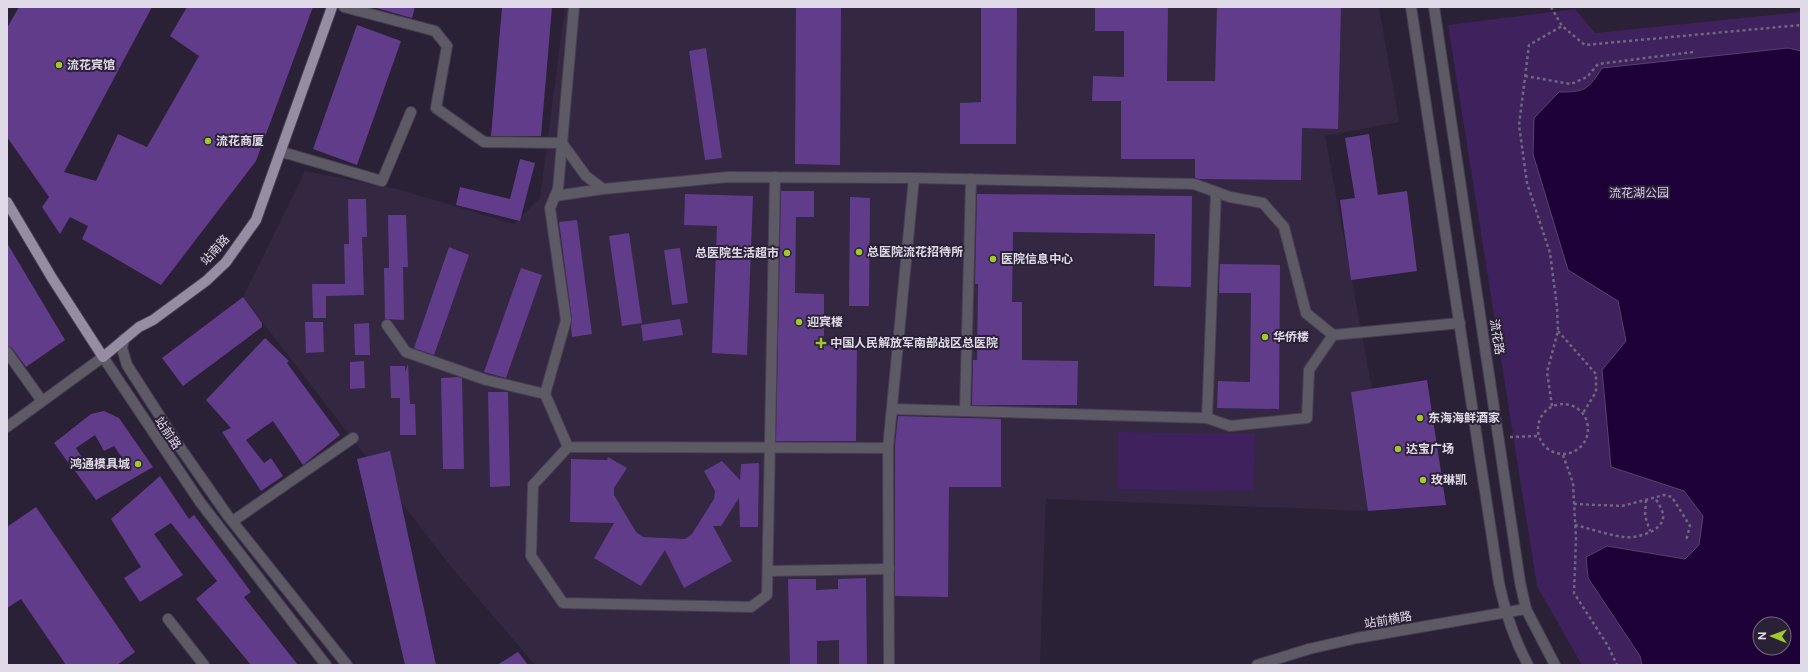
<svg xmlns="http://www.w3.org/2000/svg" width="1808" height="672" viewBox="0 0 1808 672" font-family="'Public Sans','Noto Sans SC',sans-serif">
  <rect width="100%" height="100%" fill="#2a2136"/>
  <polygon fill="#332742" points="565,7 1379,7 1399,122 1325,136 1372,389 1351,392 1368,511 1046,499 1040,665 535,665 452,568 243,297 305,171 397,189 514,224 540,198"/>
  <g fill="#3f215e" fill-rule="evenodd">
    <path d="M1575 9 1595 33 1801 12V665H1582L1537 586 1448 25ZM1760 624H1784V648H1760Z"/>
    <polygon points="1118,432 1255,434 1254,491 1117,489"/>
  </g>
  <path fill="#1e0038" stroke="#58416d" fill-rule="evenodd" d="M1788 48 1801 51V665H1642L1640 656 1588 578 1586 557 1607 546 1685 559 1699 545 1703 516 1684 491 1611 467 1602 370 1626 341 1618 301 1568 270 1533 154 1534 118 1559 92C1585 92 1588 90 1602 68ZM1760 624H1784V648H1760Z"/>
  <g fill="#613c8b">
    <polygon points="19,7 152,7 64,172 96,181 118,134 147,147 199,56 170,36 187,7 313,7 256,161 161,285 82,239 88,226 70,217 60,234 42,207 49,197 7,137 7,28"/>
    <polygon points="373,7 415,7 412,18"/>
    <polygon points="502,7 552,7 541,136 491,136"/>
    <polygon points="796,7 841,7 840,165 795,164"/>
    <polygon points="981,7 1017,7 1016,144 960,144 960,103 981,102"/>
    <polygon points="1095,7 1168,7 1167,81 1215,81 1217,7 1341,7 1338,129 1302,128 1301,180 1199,179 1195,178 1195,159 1121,159 1121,101 1092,101 1093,76 1124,77 1124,31 1095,31"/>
    <polygon points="357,25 401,41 357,165 313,149"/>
    <polygon points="706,48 722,158 705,160 689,51"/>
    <polygon points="1369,134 1378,195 1407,191 1417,271 1351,280 1340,200 1355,198 1345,138"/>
    <polygon points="520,159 535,163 520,221 456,205 460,187 510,199"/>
    <polygon points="781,191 814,191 814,217 796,217 795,293 824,294 824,345 857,345 856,441 776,441"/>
    <polygon points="685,194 753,196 747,355 712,353 717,226 684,225"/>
    <polygon points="977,194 1192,196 1191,287 1154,286 1155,234 1013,232 1012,302 1022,302 1022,360 1078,361 1077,405 972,405 973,360 977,360 978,284 975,284"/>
    <polygon points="850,197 870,198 869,306 849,306"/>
    <polygon points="348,199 366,199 367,237 362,237 364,295 326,296 326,318 313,318 312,284 345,284 344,244 349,244"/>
    <polygon points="388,215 406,215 408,267 403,267 404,320 385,319 384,268 389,268"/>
    <polygon points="577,220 592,334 572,337 571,327 572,319 559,222"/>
    <polygon points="629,233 642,323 622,326 609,236"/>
    <polygon points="7,243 65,340 26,367 12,348 7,346"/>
    <polygon points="449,247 469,255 434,355 414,348"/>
    <polygon points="680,248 688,303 672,305 664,250"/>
    <polygon points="1220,264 1280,265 1279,409 1217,408 1218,381 1250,382 1251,293 1219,293"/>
    <polygon points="521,268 542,275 506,378 484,372"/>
    <polygon points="243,297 262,323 262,327 183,386 162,358"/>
    <polygon points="680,319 683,335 643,341 641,325"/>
    <polygon points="305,322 323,322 324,352 306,353"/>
    <polygon points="369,323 370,355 355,355 354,324"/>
    <polygon points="265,338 289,361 287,363 340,435 303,465 273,421 246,440 264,463 271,458 283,476 261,491 222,432 231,428 206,400"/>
    <polygon points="364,361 365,388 350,389 350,362"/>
    <polygon points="408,364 410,404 415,404 416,435 400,435 400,398 391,398 390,366 405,366 405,372"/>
    <polygon points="458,377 462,378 464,469 443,469 441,378"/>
    <polygon points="1427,380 1446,505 1368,511 1351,392"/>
    <polygon points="488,392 508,392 510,486 490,487"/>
    <polygon points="104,411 119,418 153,467 96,500 75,471 131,471 114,446 104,451 95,435 76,448 84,461 72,468 54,443 91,414"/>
    <polygon points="898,416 1001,419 1001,487 949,487 948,597 895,596 895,445"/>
    <polygon points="390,451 436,665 405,665 357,459"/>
    <polygon points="608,457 627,468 614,488 614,495 636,532 643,537 685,539 692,534 714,499 715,491 704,471 722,461 740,480 741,464 759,463 758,527 740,527 739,498 721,526 713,526 732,561 684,588 665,550 641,586 594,558 614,523 570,522 571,459 607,460"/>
    <polygon points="160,476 189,519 194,515 251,592 244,597 298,665 251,665 196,599 217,581 171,523 154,534 183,575 140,602 124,578 141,567 111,519"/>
    <polygon points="36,507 135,652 117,665 66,665 21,599 7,608 7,527"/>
    <polygon points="866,578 867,665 839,665 839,640 817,641 817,665 790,665 788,579 816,579 816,590 838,589 838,579"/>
    <polygon points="518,652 528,665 497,665"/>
  </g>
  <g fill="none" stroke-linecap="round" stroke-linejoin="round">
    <defs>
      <g id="minor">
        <polyline points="344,7 435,31 447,46 436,108 484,142 562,143 586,176 603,189"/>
        <polyline points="574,7 558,189 550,208 566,320 545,394 568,447 888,448"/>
        <path d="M1411 7 1499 583C1505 612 1514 639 1528 665"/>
        <polyline points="1434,7 1520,582 1526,609 1555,665"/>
        <polyline points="282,152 382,181 411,112"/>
        <polyline points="555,196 603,189 728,177 914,178 1194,184 1230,197 1263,203 1284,227 1306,313 1333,335 1460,323"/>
        <polyline points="387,325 406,352 486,380 545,394"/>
        <polyline points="124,339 122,348 127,365 179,446 228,516 347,665"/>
        <polyline points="7,352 42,401"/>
        <polyline points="892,409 1207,418 1230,426 1307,418 1309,370 1333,335"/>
        <polyline points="965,411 971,179"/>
        <polyline points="1207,418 1216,192"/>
        <polyline points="7,427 103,357 200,502 326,665"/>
        <polyline points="568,447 533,485 531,556 563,603 751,607 767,595 775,177"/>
        <polyline points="233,521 353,438"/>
        <polyline points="768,571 889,569"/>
        <polyline points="168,619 204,665"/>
        <polyline points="889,665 888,448 914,178"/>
        <polyline points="1257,665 1309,649 1357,638 1526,609"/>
      </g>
      <polyline id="major" points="7,202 52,278 103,357 139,327 153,320 206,281 226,262 256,220 332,7"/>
    </defs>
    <use href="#minor" stroke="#473f52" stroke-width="12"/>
    <use href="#major" stroke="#473f52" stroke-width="12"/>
    <g stroke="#6f677a" stroke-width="2.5" stroke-dasharray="3 3" stroke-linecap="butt">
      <polyline points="1551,7 1562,26 1585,45 1801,25"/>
      <polyline points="1525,76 1571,84 1587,77 1598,64 1693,52"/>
      <polyline points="1558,331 1596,374 1596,392 1583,413"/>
      <circle cx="1563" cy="429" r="25"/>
      <polyline points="1552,406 1547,372 1558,331 1557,307 1550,253 1527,183 1519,125 1529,45 1562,26"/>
      <polyline points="1510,437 1538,436"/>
      <polyline points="1563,455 1573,483 1576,539 1574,593 1608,646 1617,665"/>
      <polyline points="1646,500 1645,516 1650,531"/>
      <polyline points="1574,504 1622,506 1664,495 1672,497 1690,526 1686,541"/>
      <path d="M1575 525C1591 529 1608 535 1624 537 1636 539 1662 531 1663 518 1664 511 1658 503 1655 498"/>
    </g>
    <use href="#minor" stroke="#5e5a65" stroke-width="10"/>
    <use href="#major" stroke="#968da4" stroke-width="10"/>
  </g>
  <g fill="#a1c92a" stroke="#2a2136" stroke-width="1.5">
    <circle cx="59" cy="65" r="4"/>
    <circle cx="208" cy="141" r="4"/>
    <circle cx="859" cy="252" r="4"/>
    <circle cx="787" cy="253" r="4"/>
    <circle cx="993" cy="259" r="4"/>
    <circle cx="799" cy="322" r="4"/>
    <circle cx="1265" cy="337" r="4"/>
    <path d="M819 337h4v4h4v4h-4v4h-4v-4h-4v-4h4z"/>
    <circle cx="1420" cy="418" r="4"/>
    <circle cx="1398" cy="449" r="4"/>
    <circle cx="138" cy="464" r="4"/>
    <circle cx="1423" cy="480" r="4"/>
  </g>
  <g text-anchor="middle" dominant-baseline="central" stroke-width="4" stroke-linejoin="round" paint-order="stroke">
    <g font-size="12" font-weight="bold" fill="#e0dae8" stroke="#2a2136" text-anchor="start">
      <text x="67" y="65">流花宾馆</text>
      <text x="216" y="141">流花商厦</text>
      <text x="867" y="252">总医院流花招待所</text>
      <text x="779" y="253" text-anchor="end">总医院生活超市</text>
      <text x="1001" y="259">医院信息中心</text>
      <text x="807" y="322">迎宾楼</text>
      <text x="1273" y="337">华侨楼</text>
      <text x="830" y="343">中国人民解放军南部战区总医院</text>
      <text x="1428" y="418">东海海鲜酒家</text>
      <text x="1406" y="449">达宝广场</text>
      <text x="130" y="464" text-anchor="end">鸿通模具城</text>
      <text x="1431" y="480">玫琳凯</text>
    </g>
    <g font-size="12" fill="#dbc9f5" stroke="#2a2136">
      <text x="1639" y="193">流花湖公园</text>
    </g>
    <g font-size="12" fill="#e0dae8" stroke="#2a2136">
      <text transform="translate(215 250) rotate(-48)">站南路</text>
      <text transform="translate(1497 337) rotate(81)">流花路</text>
      <text transform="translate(168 433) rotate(56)">站前路</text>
      <text transform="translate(1388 620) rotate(-10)">站前横路</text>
    </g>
  </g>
  <rect width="1808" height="672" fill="none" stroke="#e0dae8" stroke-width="16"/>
  <g transform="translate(1772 636) rotate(271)"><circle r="19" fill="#2a2136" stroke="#736b7d"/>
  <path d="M0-3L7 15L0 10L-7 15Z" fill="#a1c92a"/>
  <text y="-6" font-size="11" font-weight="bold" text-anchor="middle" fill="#e0dae8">N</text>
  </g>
</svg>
